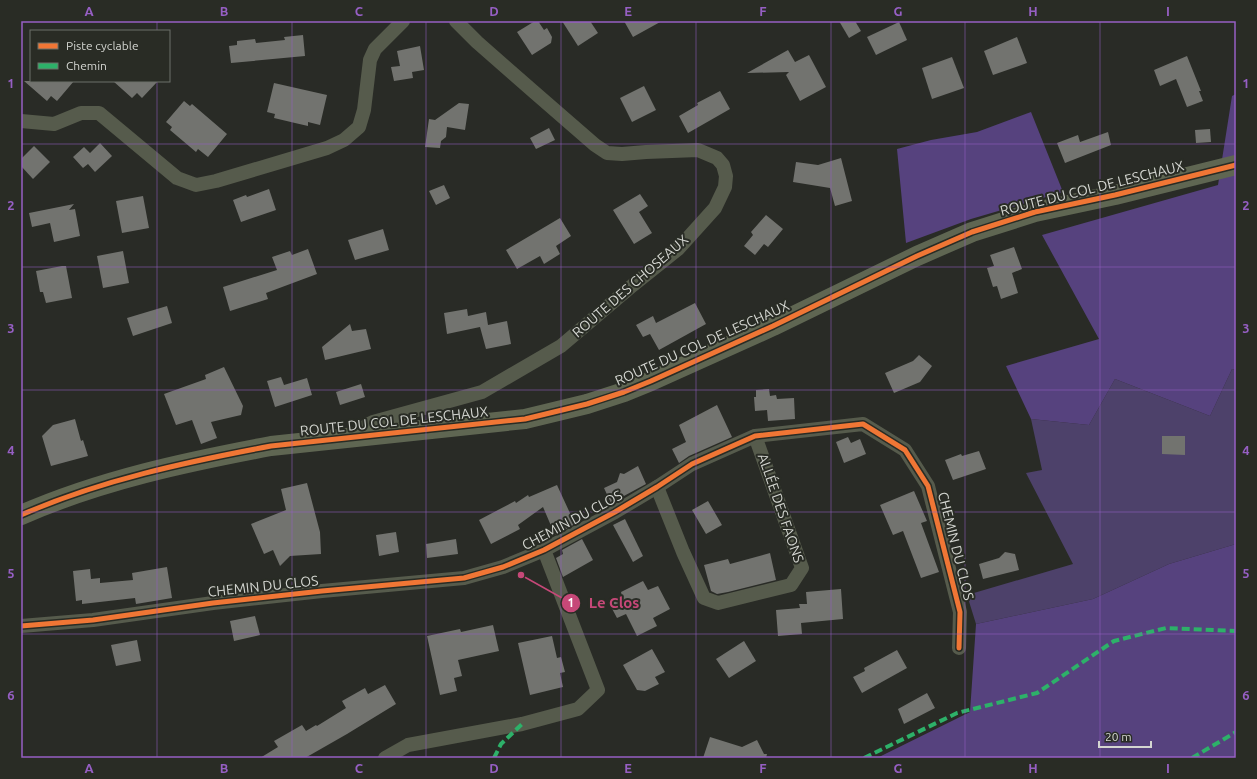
<svg xmlns="http://www.w3.org/2000/svg" width="1257" height="779" viewBox="0 0 1257 779" font-family="Ubuntu,sans-serif">
  <rect width="100%" height="100%" fill="#292b26"/>
  <polygon fill="#4d416a" points="1232,369 1236,370 1236,544 1169,564 1093,599 976,624 967,595 1073,564 1026,473 1042,470 1031,419 1089,425 1115,379 1210,416"/>
  <g fill="#56427e">
    <polygon points="1236,94 1236,370 1232,369 1210,416 1115,379 1089,425 1031,419 1006,366 1099,339 1042,235 1218,185 1232,96"/>
    <polygon points="1031,112 1063,192 971,219 906,243 897,149 931,140 977,132"/>
    <polygon points="1236,544 1236,758 877,758 970,712 976,624 1093,599 1169,564"/>
  </g>
  <g fill="#72736f">
    <polygon points="535,21 538,21 544,30 547,28 552,37 551,43 532,55 517,32"/>
    <polygon points="562,21 590,21 598,33 578,46"/>
    <polygon points="624,21 662,21 633,37"/>
    <polygon points="839,21 855,21 861,31 849,38"/>
    <polygon points="899,22 907,40 876,55 867,37"/>
    <polygon points="303,35 305,56 231,63 229,46 237,45 237,41 255,39 256,43 285,40 284,37"/>
    <polygon points="1017,37 1027,63 993,75 984,51"/>
    <polygon points="420,46 424,70 412,72 413,78 394,81 391,67 400,66 397,51"/>
    <polygon points="788,50 795,62 809,55 826,87 800,101 786,75 789,72 747,73"/>
    <polygon points="1187,56 1201,91 1199,91 1203,101 1187,107 1176,79 1160,86 1154,70"/>
    <polygon points="952,57 964,88 932,99 922,68"/>
    <polygon points="24,81 74,81 57,101 51,96 47,101"/>
    <polygon points="113,81 158,81 142,98 137,93 132,98"/>
    <polygon points="274,83 327,95 320,125 308,122 308,126 295,123 274,118 275,114 267,112"/>
    <polygon points="644,86 656,110 632,122 620,98"/>
    <polygon points="720,91 730,109 688,133 679,116 698,105 697,103"/>
    <polygon points="184,101 190,106 192,104 227,134 208,157 198,149 196,152 170,130 172,127 166,122"/>
    <polygon points="459,103 469,104 465,130 447,127 446,137 441,141 440,148 425,147 429,119 435,120"/>
    <polygon points="549,128 555,140 536,149 530,138"/>
    <polygon points="1210,129 1211,142 1196,143 1195,130"/>
    <polygon points="1108,132 1111,145 1065,163 1057,143 1078,135 1080,142"/>
    <polygon points="100,143 112,156 95,172 88,164 83,168 73,157 84,147 90,153"/>
    <polygon points="34,146 50,162 33,179 21,166 21,159"/>
    <polygon points="841,158 852,201 835,206 830,188 793,182 796,162 818,165"/>
    <polygon points="444,185 450,198 436,205 429,191"/>
    <polygon points="269,189 276,210 241,222 233,200 246,195 247,197"/>
    <polygon points="640,194 648,206 639,212 652,233 634,244 613,210"/>
    <polygon points="143,196 149,228 122,233 116,201"/>
    <polygon points="74,204 69,210 75,209 80,236 54,242 50,223 32,227 29,213"/>
    <polygon points="766,215 783,229 768,247 764,244 755,255 744,246 753,235 751,232"/>
    <polygon points="560,218 571,236 556,246 560,254 544,264 540,256 517,269 506,250"/>
    <polygon points="383,229 389,250 355,260 348,240"/>
    <polygon points="1014,247 1022,269 1012,273 1018,293 1001,299 997,286 993,287 987,268 994,266 990,255"/>
    <polygon points="308,249 317,274 266,293 268,299 230,311 223,287 277,270 272,257 290,251 292,255"/>
    <polygon points="123,251 129,283 103,288 97,256"/>
    <polygon points="62,266 66,266 72,298 46,303 43,292 40,292 36,271"/>
    <polygon points="695,303 706,324 659,350 650,334 643,337 636,325 653,316 656,323"/>
    <polygon points="167,306 172,323 133,336 127,318"/>
    <polygon points="467,309 468,316 486,312 488,325 507,321 511,344 486,349 480,327 447,334 444,313"/>
    <polygon points="350,324 352,331 366,329 371,349 325,360 322,347"/>
    <polygon points="919,355 932,366 920,382 894,393 885,373 913,361"/>
    <polygon points="224,367 243,406 241,415 211,422 217,438 201,444 192,420 176,425 164,394 206,379 205,375"/>
    <polygon points="281,377 284,385 307,378 312,395 275,407 267,381"/>
    <polygon points="361,384 365,397 340,405 336,392"/>
    <polygon points="769,389 770,396 776,395 777,399 794,398 795,419 768,421 767,410 755,411 754,397 756,397 756,390"/>
    <polygon points="717,405 732,437 689,456 679,463 672,449 686,442 679,425"/>
    <polygon points="75,419 81,441 83,440 88,456 51,466 42,436 53,425"/>
    <polygon points="1162,436 1185,436 1185,455 1162,454"/>
    <polygon points="848,437 851,443 860,439 866,454 844,463 836,442"/>
    <polygon points="979,451 986,469 953,480 945,460 961,454 962,456"/>
    <polygon points="638,466 646,484 611,503 604,488 617,482 620,473 624,474"/>
    <polygon points="307,483 320,532 321,554 290,556 280,566 273,550 264,554 251,524 286,510 281,489"/>
    <polygon points="557,485 575,524 555,535 543,507 518,525 520,529 491,544 479,520 515,501 516,503 528,495 529,497"/>
    <polygon points="914,491 927,521 921,523 939,572 921,578 903,531 893,535 880,505"/>
    <polygon points="708,501 722,525 706,534 692,510"/>
    <polygon points="625,519 643,556 633,562 613,525"/>
    <polygon points="396,532 399,552 379,556 376,535"/>
    <polygon points="456,539 458,554 427,558 426,544"/>
    <polygon points="582,539 593,560 563,577 556,558 563,554 562,550"/>
    <polygon points="1005,552 1015,554 1019,570 983,579 979,564 999,558"/>
    <polygon points="770,553 776,580 728,592 717,594 711,591 704,565 728,559 730,564"/>
    <polygon points="167,567 172,598 136,604 135,598 82,604 82,600 76,601 73,571 90,569 91,579 100,578 100,583 133,580 132,573"/>
    <polygon points="643,581 648,590 658,586 670,609 653,618 657,626 637,636 626,614 617,618 609,603 622,596 621,592"/>
    <polygon points="841,589 843,619 801,623 802,634 778,636 776,610 800,608 799,604 807,604 806,592"/>
    <polygon points="255,616 260,635 234,641 230,621"/>
    <polygon points="493,625 499,651 458,660 462,676 454,678 457,691 440,695 427,636 460,629 461,632"/>
    <polygon points="552,636 557,658 561,657 565,672 560,673 563,687 530,695 518,643"/>
    <polygon points="137,640 141,661 116,666 111,645"/>
    <polygon points="744,641 756,661 729,678 716,659"/>
    <polygon points="652,649 665,672 655,677 659,684 645,691 637,690 623,665"/>
    <polygon points="897,650 907,668 862,693 853,677 865,671 864,668"/>
    <polygon points="385,685 396,704 347,734 305,758 260,758 278,747 274,741 302,725 306,731 316,725 317,726 346,708 342,701 365,688 368,694"/>
    <polygon points="927,693 935,708 904,724 898,709"/>
    <polygon points="710,737 742,747 757,740 764,754 767,754 766,758 703,758"/>
  </g>
  <g fill="none" stroke-linecap="round" stroke-linejoin="round">
    <g stroke="#565b4c" stroke-width="14">
      <polyline points="21,121 54,124 81,113 99,113 177,178 196,185 216,181 327,148 344,140 359,127 364,110 370,60 375,49 403,21"/>
      <polyline points="365,436 367,425 373,422 482,392 561,346 633,285 678,249 715,208 725,187 726,176 723,165 717,158 698,150 646,152 622,154 607,153 595,145 534,92 477,42 456,21"/>
      <polyline points="657,487 683,552 704,598 718,603 791,585 802,568 755,436"/>
      <polyline points="21,626 93,620 213,603 322,591 464,578 503,567 544,550 615,512 657,487 692,464 755,436 863,424 905,450 928,486 960,612 959,648"/>
      <polyline points="385,758 408,745 522,724 578,709 598,690 544,550"/>
    </g>
    <path stroke="#5f6652" stroke-width="20" d="M21 515C101 480 186 462 271 446L525 419 587 404 624 392 651 381 773 326 917 256 972 232 1035 212 1115 195 1236 165"/>
    <g stroke="#2db169" stroke-width="4" stroke-dasharray="8 4" stroke-linecap="butt">
      <polyline points="494,758 501,744 522,724"/>
      <polyline points="864,758 957,713 1037,693 1114,641 1166,628 1236,631"/>
      <polyline points="1192,758 1236,732"/>
    </g>
    <defs>
      <g id="cycleway">
        <path d="M21 515C101 480 186 462 271 446L525 419 587 404 624 392 651 381 773 326 917 256 972 232 1035 212 1115 195 1236 165"/>
        <polyline points="21,626 93,620 213,603 322,591 464,578 503,567 544,550 615,512 657,487 692,464 755,436 863,424 905,450 928,486 960,612 959,648"/>
      </g>
    </defs>
    <use href="#cycleway" stroke="#292c25" stroke-width="8"/>
    <use href="#cycleway" stroke="#f07635" stroke-width="5"/>
  </g>
  <path fill="none" stroke="#965fc4" stroke-width="1" stroke-opacity="0.55" d="M157 21V31M292 21V758M426 21V758M561 21V758M696 21V758M831 21V758M965 21V758M1100 21V758M157 81V758M21 144H1236M21 267H1236M21 390H1236M21 512H1236M21 634H1236"/>
  <g text-anchor="middle" dominant-baseline="central" stroke-width="4" stroke-linejoin="round" paint-order="stroke">
    <g font-size="14" fill="#d4d6d1" stroke="#292c25">
      <text transform="translate(1092 188) rotate(-14)">ROUTE DU COL DE LESCHAUX</text>
      <text transform="translate(630 286) rotate(-41)">ROUTE DES CHOSEAUX</text>
      <text transform="translate(702 343) rotate(-24)">ROUTE DU COL DE LESCHAUX</text>
      <text transform="translate(394 421) rotate(-6)">ROUTE DU COL DE LESCHAUX</text>
      <text transform="translate(781 508) rotate(71)">ALLÉE DES FAONS</text>
      <text transform="translate(572 520) rotate(-28)">CHEMIN DU CLOS</text>
      <text transform="translate(956 546) rotate(76)">CHEMIN DU CLOS</text>
      <text transform="translate(263 586) rotate(-6)">CHEMIN DU CLOS</text>
    </g>
  </g>
  <path fill="none" stroke="#c64878" stroke-width="1.5" d="M521 575L571 603"/>
  <g fill="#c64878" stroke="#292c25" stroke-width="1.5">
    <circle cx="521" cy="575" r="4"/>
    <circle cx="571" cy="603" r="10"/>
  </g>
  <g font-size="12" text-anchor="middle" font-weight="bold" fill="#fff">
    <text x="571" y="607">1</text>
  </g>
  <g font-size="15" text-anchor="middle" font-weight="bold" fill="#c64878" stroke="#292c25" stroke-width="4" stroke-linejoin="round" paint-order="stroke">
    <text x="614" y="608">Le Clos</text>
  </g>
  <rect width="1257" height="779" fill="none" stroke="#292c25" stroke-width="44"/>
  <rect x="30" y="30" width="140" height="52" fill="#292c25" stroke="#6d706a"/>
  <rect x="38" y="43" width="20" height="6" fill="#f07635" stroke="#6d706a"/>
  <text x="66" y="50" font-size="12" fill="#d4d6d1">Piste cyclable</text>
  <rect x="38" y="63" width="20" height="6" fill="#2db169" stroke="#6d706a"/>
  <text x="66" y="70" font-size="12" fill="#d4d6d1">Chemin</text>
  <path d="M1099 741v6h52v-6" fill="none" stroke="#d4d6d1" stroke-width="2"/>
  <text x="1105" y="741" font-size="12" fill="#d4d6d1" stroke="#292c25" stroke-width="3" paint-order="stroke">20 m</text>
  <rect x="22" y="22" width="1213" height="735" fill="none" stroke="#965fc4" stroke-width="1.5"/>
  <g font-size="13" text-anchor="middle" font-weight="bold" fill="#965fc4">
    <text x="89" y="16">A</text>
    <text x="224" y="16">B</text>
    <text x="359" y="16">C</text>
    <text x="494" y="16">D</text>
    <text x="628" y="16">E</text>
    <text x="763" y="16">F</text>
    <text x="898" y="16">G</text>
    <text x="1033" y="16">H</text>
    <text x="1168" y="16">I</text>
    <text x="11" y="88">1</text>
    <text x="1246" y="88">1</text>
    <text x="11" y="210">2</text>
    <text x="1246" y="210">2</text>
    <text x="11" y="333">3</text>
    <text x="1246" y="333">3</text>
    <text x="11" y="455">4</text>
    <text x="1246" y="455">4</text>
    <text x="11" y="578">5</text>
    <text x="1246" y="578">5</text>
    <text x="11" y="700">6</text>
    <text x="1246" y="700">6</text>
    <text x="89" y="773">A</text>
    <text x="224" y="773">B</text>
    <text x="359" y="773">C</text>
    <text x="494" y="773">D</text>
    <text x="628" y="773">E</text>
    <text x="763" y="773">F</text>
    <text x="898" y="773">G</text>
    <text x="1033" y="773">H</text>
    <text x="1168" y="773">I</text>
  </g>
</svg>
